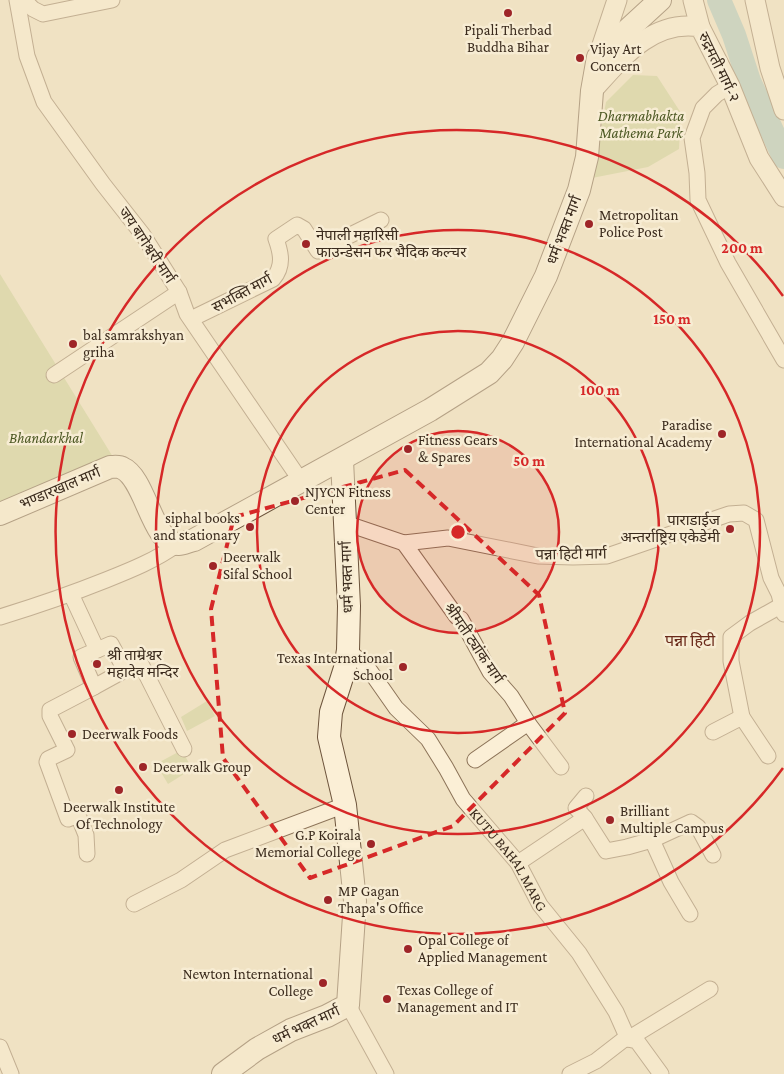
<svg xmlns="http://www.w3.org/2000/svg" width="784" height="1074" viewBox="0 0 784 1074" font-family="'Crimson Pro','Noto Sans Devanagari',serif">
  <rect width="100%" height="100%" fill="#f0e2c3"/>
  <g fill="#c9cf96">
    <polygon points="633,75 657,76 681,113 679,149 648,167 592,178 606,102"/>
    <polygon points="0,274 113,457 0,508"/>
    <polygon points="207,701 215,716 187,731 181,717"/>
    <polygon points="182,750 192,769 168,784 156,764"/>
  </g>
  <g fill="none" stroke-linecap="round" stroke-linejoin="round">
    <polyline stroke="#a5c3ba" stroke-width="24" points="719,0 734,35 749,81 784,157"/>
    <defs>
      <g id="minor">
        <polyline points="17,0 27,56 44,102 103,184 143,235 179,292 187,314 301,481"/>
        <polyline points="24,0 33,9 43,14 112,0"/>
        <polyline points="730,86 717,94 703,108 692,138 697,173 698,200 728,263 784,360"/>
        <path d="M191 319 273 279C284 266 281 253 276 239L297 225 304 229 318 251 381 220"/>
        <polyline points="54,375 179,292"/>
        <polyline points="345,523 404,543 448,538 538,556 573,557 607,556 729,514 744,513 756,520 771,578 779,594 784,614"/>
        <polyline points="404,543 457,617 461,619 490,672 511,696 528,723 561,767"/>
        <polyline points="71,594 97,650"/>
        <path d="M0 617C36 606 71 594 106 580 131 570 156 560 178 544"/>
        <polygon points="111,644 125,670 94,687 81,657"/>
        <path id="s1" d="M348 650 368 668 396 708 428 739 446 768 463 799 518 863 540 905 579 953 616 1012 628 1039 637 1041 661 1074"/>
        <polyline points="125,670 140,662 184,749"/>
        <polyline points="742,717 731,661 731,637 750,623 782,605"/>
        <polyline points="713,732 742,717 768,756"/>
        <polyline points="475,760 528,723"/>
        <polyline points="585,818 576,808 586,796"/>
        <polyline points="652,840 671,882 690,914"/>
        <polyline points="87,854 86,835 78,815 68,819 47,762 48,759 67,750 50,716 50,710 94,687"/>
        <polyline points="518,863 585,818 606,851 627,847 652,840 691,822 698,827 713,855"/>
        <polyline points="134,904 181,880 225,850 345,805"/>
        <polyline points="348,1005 386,1074"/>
        <polyline points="628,1039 710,989"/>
        <polyline points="0,1047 11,1074"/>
        <polyline points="570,1074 596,1061 627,1037"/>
      </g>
      <g id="tertiary">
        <polyline points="693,0 700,27"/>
        <polyline points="755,0 770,68 784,110"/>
        <polyline points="598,57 617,0"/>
        <path d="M592 91C621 59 652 19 700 27L730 86 759 158 784 197"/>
      </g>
      <g id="secondary">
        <path d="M0 514 110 467C114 467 119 466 122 468 146 478 152 545 179 544 183 544 189 541 194 540L430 410 489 373 502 359 513 342 546 276 579 190 587 157 592 91 598 57 660 0"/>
        <polyline points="223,1074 257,1049 291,1030 327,1016 348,1005 355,901 345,805 329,737 331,712 345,668 348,650 349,606 342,460"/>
      </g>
    </defs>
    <use href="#minor" stroke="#8c7358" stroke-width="17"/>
    <use href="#tertiary" stroke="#8c7358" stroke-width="21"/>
    <use href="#secondary" stroke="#6d543c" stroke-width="24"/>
    <use href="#minor" stroke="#fbefd6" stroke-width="15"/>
    <use href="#tertiary" stroke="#fbefd6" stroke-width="19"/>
    <use href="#secondary" stroke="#fbefd6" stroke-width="22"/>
  </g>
  <path d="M0 0H784V1074H0ZM405 470 539 595 565 713 453 826 310 878 223 758 211 609 234 517Z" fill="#f0e2c3" fill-opacity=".55" fill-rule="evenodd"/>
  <path fill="none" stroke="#d62828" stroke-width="4" stroke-dasharray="10 6" stroke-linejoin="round" d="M405 470 539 595 565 713 453 826 310 878 223 758 211 609 234 517Z"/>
  <circle cx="458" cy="532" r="101" fill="#d62828" fill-opacity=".12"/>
  <g fill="none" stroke="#d62828" stroke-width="2.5">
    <circle cx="458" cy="532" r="101"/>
    <circle cx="458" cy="532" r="201"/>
    <circle cx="458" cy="532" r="302"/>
    <path d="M783 768A402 402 0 1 1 783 296"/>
  </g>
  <g fill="#9e2528" stroke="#f7ecd3" stroke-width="2">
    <circle cx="508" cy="13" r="5"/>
    <circle cx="580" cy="58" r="5"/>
    <circle cx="589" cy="224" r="5"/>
    <circle cx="306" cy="244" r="5"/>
    <circle cx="73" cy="344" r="5"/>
    <circle cx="722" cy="434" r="5"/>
    <circle cx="408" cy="449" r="5"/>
    <circle cx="295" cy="501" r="5"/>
    <circle cx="250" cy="527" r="5"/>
    <circle cx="730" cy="529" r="5"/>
    <circle cx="213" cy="566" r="5"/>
    <circle cx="97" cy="664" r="5"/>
    <circle cx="403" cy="667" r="5"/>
    <circle cx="72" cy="734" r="5"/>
    <circle cx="143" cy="767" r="5"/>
    <circle cx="119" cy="790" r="5"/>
    <circle cx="610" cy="820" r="5"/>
    <circle cx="371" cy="844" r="5"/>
    <circle cx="328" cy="900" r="5"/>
    <circle cx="408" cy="949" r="5"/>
    <circle cx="323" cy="983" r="5"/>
    <circle cx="387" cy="999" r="5"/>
  </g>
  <g text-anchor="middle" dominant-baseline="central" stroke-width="5" stroke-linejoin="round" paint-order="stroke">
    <g font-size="15" fill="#3b2b1d" stroke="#f7ecd3" text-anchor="start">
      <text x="508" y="30" text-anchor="middle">Pipali Therbad<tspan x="508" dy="17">Buddha Bihar</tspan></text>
      <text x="590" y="49">Vijay Art<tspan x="590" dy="17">Concern</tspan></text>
      <text x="599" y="215">Metropolitan<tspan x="599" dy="17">Police Post</tspan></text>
      <text x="316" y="235">नेपाली महारिसी<tspan x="316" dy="17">फाउन्डेसन फर भैदिक कल्चर</tspan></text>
      <text x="83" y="335">bal samrakshyan<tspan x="83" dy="17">griha</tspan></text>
      <text x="712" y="425" text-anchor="end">Paradise<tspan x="712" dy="17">International Academy</tspan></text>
      <text x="418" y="440">Fitness Gears<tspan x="418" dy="17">&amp; Spares</tspan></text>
      <text x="305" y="492">NJYCN Fitness<tspan x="305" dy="17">Center</tspan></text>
      <text x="240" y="518" text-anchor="end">siphal books<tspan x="240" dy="17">and stationary</tspan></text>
      <text x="720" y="520" text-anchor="end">पाराडाईज<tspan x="720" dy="17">अन्तर्राष्ट्रिय एकेडेमी</tspan></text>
      <text x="223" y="557">Deerwalk<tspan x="223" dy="17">Sifal School</tspan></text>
      <text x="107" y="655">श्री ताम्रेश्वर<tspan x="107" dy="17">महादेव मन्दिर</tspan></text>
      <text x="393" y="658" text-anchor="end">Texas International<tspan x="393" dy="17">School</tspan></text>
      <text x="82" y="734">Deerwalk Foods</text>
      <text x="153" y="767">Deerwalk Group</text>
      <text x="119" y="807" text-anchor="middle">Deerwalk Institute<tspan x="119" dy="17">Of Technology</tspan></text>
      <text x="620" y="811">Brilliant<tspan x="620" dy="17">Multiple Campus</tspan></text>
      <text x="361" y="835" text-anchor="end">G.P Koirala<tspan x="361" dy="17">Memorial College</tspan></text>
      <text x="338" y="891">MP Gagan<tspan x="338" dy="17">Thapa's Office</tspan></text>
      <text x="418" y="940">Opal College of<tspan x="418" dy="17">Applied Management</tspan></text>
      <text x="313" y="974" text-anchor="end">Newton International<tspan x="313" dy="17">College</tspan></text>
      <text x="397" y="990">Texas College of<tspan x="397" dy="17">Management and IT</tspan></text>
    </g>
    <g font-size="15" fill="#3b2b1d" stroke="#f7ecd3">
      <text transform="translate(719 67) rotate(64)">रुद्रमती मार्ग-२</text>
      <text transform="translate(564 230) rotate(-69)">धर्म भक्त मार्ग</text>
      <text transform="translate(147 245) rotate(56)">जय बागेश्वरी मार्ग</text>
      <text transform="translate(242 293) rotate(-28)">सभक्ति मार्ग</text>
      <text transform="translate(60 488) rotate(-23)">भण्डारखाल मार्ग</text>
      <text transform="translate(571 554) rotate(-1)">पन्ना हिटी मार्ग</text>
      <text transform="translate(347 577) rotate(-92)">धर्म भक्त मार्ग</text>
      <text transform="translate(474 643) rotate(56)">श्रीमती ट्यांक मार्ग</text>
      <text stroke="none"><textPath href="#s1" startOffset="266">KUTU BAHAL MARG</textPath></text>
      <text transform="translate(306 1025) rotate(-25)">धर्म भक्त मार्ग</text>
    </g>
    <g font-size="15" font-style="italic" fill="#4c5823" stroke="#f7ecd3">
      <text x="641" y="116">Dharmabhakta<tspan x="641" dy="17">Mathema Park</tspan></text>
      <text x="46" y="438">Bhandarkhal</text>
    </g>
    <g font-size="16" fill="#6a2a1a" stroke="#f7ecd3">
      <text x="690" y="640">पन्ना हिटी</text>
    </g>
  </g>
  <circle cx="458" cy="532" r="8" fill="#d62828" stroke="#f7ecd3" stroke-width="2.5"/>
  <g font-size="15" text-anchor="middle" font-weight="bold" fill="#d62828" stroke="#f7ecd3" stroke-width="5" stroke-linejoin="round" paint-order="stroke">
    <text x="742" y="253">200 m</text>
    <text x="672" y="324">150 m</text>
    <text x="600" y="395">100 m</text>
    <text x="529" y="466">50 m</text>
  </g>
</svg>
